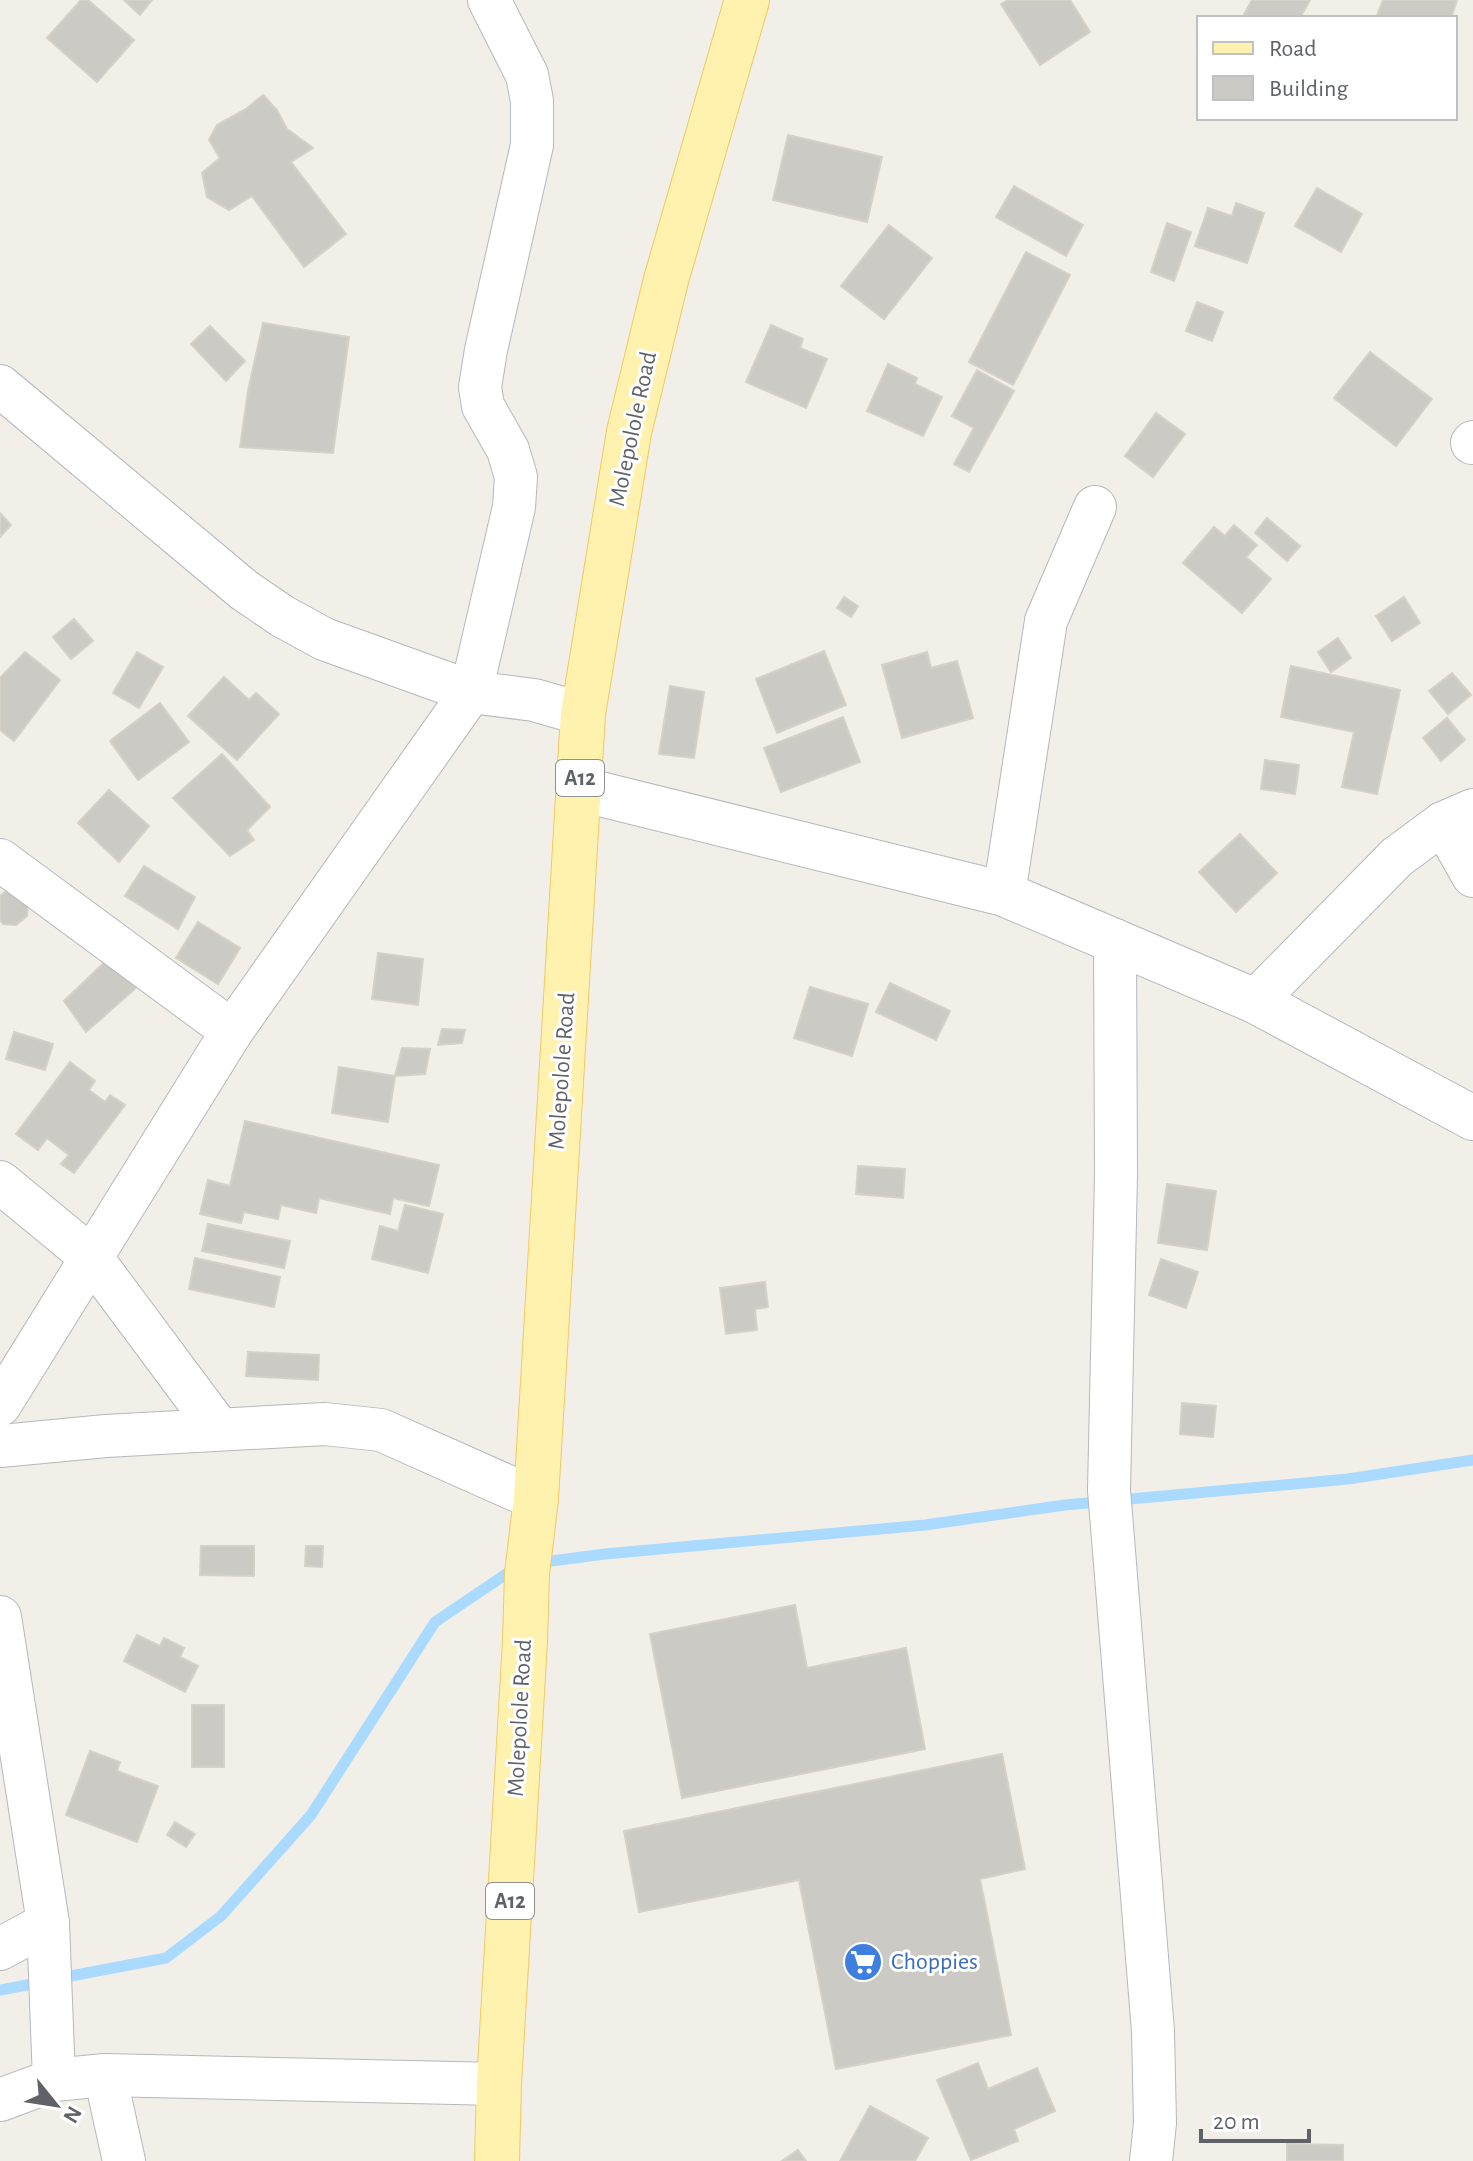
<svg xmlns="http://www.w3.org/2000/svg" width="1473" height="2161" viewBox="0 0 1473 2161" font-family="'Alegreya Sans',sans-serif">
  <rect width="100%" height="100%" fill="#f1efe8"/>
  <g fill="none" stroke-linecap="round" stroke-linejoin="round">
    <g stroke="#aadaff" stroke-width="11">
      <polyline points="536,1563 605,1554 925,1525 1065,1505 1348,1479 1473,1460"/>
      <polyline points="60,1978 166,1958 221,1916 311,1815 435,1622 515,1568"/>
      <polyline points="0,1990 43,1982"/>
    </g>
  </g>
  <g fill="#cccac5" stroke="#d6d1c6" stroke-width="2">
    <polygon points="81,0 88,0 134,40 97,82 47,38"/>
    <polygon points="124,0 152,0 140,15"/>
    <polygon points="1008,0 1070,0 1090,32 1040,65 1001,4"/>
    <polygon points="1252,0 1310,0 1300,18 1242,18"/>
    <polygon points="1383,0 1457,0 1451,18 1376,18"/>
    <polygon points="263,95 277,110 287,129 313,148 291,162 346,234 304,267 252,196 229,210 207,197 202,173 220,158 209,140 217,125 246,109"/>
    <polygon points="788,135 882,157 867,222 773,200"/>
    <polygon points="1014,186 1083,225 1066,256 996,217"/>
    <polygon points="1317,188 1362,214 1341,252 1295,226"/>
    <polygon points="1236,203 1264,213 1247,263 1195,246 1208,208 1232,216"/>
    <polygon points="1167,223 1191,232 1174,281 1151,272"/>
    <polygon points="889,225 932,258 884,319 841,286"/>
    <polygon points="1026,252 1070,275 1013,385 969,362"/>
    <polygon points="1197,302 1223,312 1212,341 1186,331"/>
    <polygon points="263,323 349,337 333,453 240,447 248,391"/>
    <polygon points="771,325 803,339 800,348 827,359 806,408 746,382"/>
    <polygon points="210,326 245,361 226,381 191,344"/>
    <polygon points="1370,352 1432,399 1396,446 1334,398"/>
    <polygon points="888,364 917,378 915,384 942,397 923,436 867,411"/>
    <polygon points="977,370 1014,391 969,472 954,464 974,428 952,416"/>
    <polygon points="1156,413 1185,434 1153,477 1125,456"/>
    <polygon points="0,513 11,525 0,537"/>
    <polygon points="1267,518 1300,546 1287,561 1255,533"/>
    <polygon points="1234,525 1257,545 1246,557 1271,579 1242,613 1183,563 1214,527 1225,536"/>
    <polygon points="844,597 858,606 851,617 837,608"/>
    <polygon points="1404,597 1420,623 1392,641 1376,616"/>
    <polygon points="74,619 93,641 71,659 53,637"/>
    <polygon points="1338,638 1351,658 1331,672 1318,652"/>
    <polygon points="824,651 846,705 777,733 756,679"/>
    <polygon points="25,652 60,680 14,741 0,730 0,678"/>
    <polygon points="137,652 163,667 139,708 113,693"/>
    <polygon points="927,652 931,668 957,661 973,718 902,738 882,665"/>
    <polygon points="1291,666 1400,690 1377,794 1342,787 1354,732 1281,717"/>
    <polygon points="1452,673 1471,695 1448,714 1429,691"/>
    <polygon points="224,677 249,700 256,693 279,714 237,760 188,716"/>
    <polygon points="670,686 704,692 694,758 659,754"/>
    <polygon points="160,703 189,742 138,780 110,741"/>
    <polygon points="843,717 860,762 781,792 764,748"/>
    <polygon points="1447,718 1465,740 1441,761 1423,738"/>
    <polygon points="222,754 270,807 247,830 254,840 230,856 173,798"/>
    <polygon points="1265,760 1299,765 1295,794 1261,789"/>
    <polygon points="109,790 149,826 119,862 78,823"/>
    <polygon points="1240,834 1277,873 1236,912 1199,872"/>
    <polygon points="144,866 195,897 178,929 125,896"/>
    <polygon points="6,891 19,892 28,902 27,916 16,925 3,924 0,920 0,896"/>
    <polygon points="198,922 240,948 218,984 176,958"/>
    <polygon points="378,953 423,959 418,1005 372,999"/>
    <polygon points="110,957 137,987 86,1032 64,1001"/>
    <polygon points="890,983 950,1011 936,1040 876,1012"/>
    <polygon points="810,987 868,1004 852,1056 794,1038"/>
    <polygon points="442,1029 465,1030 462,1043 438,1045"/>
    <polygon points="14,1032 53,1044 45,1070 6,1059"/>
    <polygon points="402,1048 430,1049 425,1074 395,1076"/>
    <polygon points="70,1062 95,1081 89,1090 105,1102 110,1095 125,1105 74,1173 61,1164 69,1155 47,1138 38,1150 16,1134"/>
    <polygon points="339,1067 395,1076 388,1122 332,1113"/>
    <polygon points="245,1121 439,1165 429,1206 393,1198 390,1214 319,1198 316,1213 281,1205 278,1219 244,1212 241,1223 200,1214 208,1180 230,1186"/>
    <polygon points="858,1166 905,1169 903,1198 856,1194"/>
    <polygon points="1167,1184 1216,1191 1207,1250 1158,1243"/>
    <polygon points="405,1205 443,1214 428,1273 372,1259 380,1226 398,1231"/>
    <polygon points="208,1224 290,1241 284,1268 202,1251"/>
    <polygon points="195,1258 280,1277 274,1307 189,1289"/>
    <polygon points="1161,1259 1198,1272 1186,1308 1149,1295"/>
    <polygon points="765,1282 768,1307 755,1309 757,1330 726,1334 720,1288"/>
    <polygon points="248,1352 319,1355 318,1380 246,1376"/>
    <polygon points="1182,1403 1216,1406 1213,1437 1180,1434"/>
    <polygon points="201,1546 254,1546 254,1576 200,1575"/>
    <polygon points="306,1546 323,1546 322,1567 305,1566"/>
    <polygon points="795,1605 807,1668 906,1648 925,1749 682,1798 650,1634"/>
    <polygon points="137,1635 160,1646 164,1638 184,1648 180,1657 198,1666 185,1692 124,1661"/>
    <rect x="192" y="1705" width="32" height="62"/>
    <polygon points="90,1751 120,1762 117,1771 158,1786 137,1842 66,1815"/>
    <polygon points="1002,1754 1025,1869 980,1879 1011,2035 836,2069 799,1880 639,1912 624,1831"/>
    <polygon points="175,1822 195,1834 186,1847 167,1835"/>
    <polygon points="978,2063 988,2089 1037,2068 1055,2111 1014,2129 1018,2141 971,2160 937,2080"/>
    <polygon points="870,2106 928,2138 915,2161 840,2161"/>
    <polygon points="1287,2144 1343,2145 1343,2161 1287,2161"/>
    <polygon points="798,2150 806,2161 782,2161"/>
  </g>
  <g fill="none" stroke-linecap="round" stroke-linejoin="round">
    <defs>
      <g id="minor">
        <polyline points="0,386 244,590 282,616 324,639 471,692 534,700 583,714"/>
        <polyline points="1472,443 1473,442"/>
        <polyline points="1443,823 1473,876"/>
        <polyline points="0,860 232,1031"/>
        <polyline points="1004,894 1046,621 1095,507"/>
        <polyline points="1115,940 1116,1175 1109,1490 1153,2031 1155,2123 1151,2161"/>
        <polyline points="1255,1001 1397,857 1443,823 1473,810"/>
        <polyline points="0,1182 91,1257 219,1429"/>
        <polyline points="0,1405 232,1031 471,692 514,507 516,477 508,450 483,406 480,387 486,350 532,145 532,101 527,75 489,0"/>
        <polyline points="0,1446 106,1436 325,1424 381,1430 536,1499"/>
        <polyline points="0,1617 48,1923 54,2080"/>
        <polyline points="0,1949 48,1923"/>
        <polyline points="105,2075 124,2161"/>
        <polyline points="0,2100 54,2080 105,2075 499,2084"/>
      </g>
      <polyline id="tertiary" points="580,789 1004,894 1255,1001 1473,1118"/>
      <polyline id="primary" points="497,2161 499,2084 525,1641 527,1574 536,1499 583,714 629,432 666,280 747,0"/>
    </defs>
    <use href="#minor" stroke="#b5b8bc" stroke-width="44"/>
    <use href="#tertiary" stroke="#b5b8bc" stroke-width="46"/>
    <use href="#primary" stroke="#f2c960" stroke-width="46"/>
    <use href="#minor" stroke="#fff" stroke-width="42"/>
    <use href="#tertiary" stroke="#fff" stroke-width="44"/>
    <use href="#primary" stroke="#fff2af" stroke-width="44"/>
  </g>
  <defs>
    <symbol id="supermarket-disc" viewBox="-11 -11 22 22"><circle r="9.5" fill="#3f7fe0" stroke="#fff"/><path d="M-6-5.5h2.5l.6 2H6L4.5 2H-2.5L-4.4-4H-6ZM-1.5 3.2a1.3 1.3 0 1 0 .1 0ZM3 3.2a1.3 1.3 0 1 0 .1 0Z" fill="#fff"/></symbol>
  </defs>
  <g fill-rule="evenodd">
    <use href="#supermarket-disc" x="841" y="1940" width="44" height="44"/>
  </g>
  <g text-anchor="middle" dominant-baseline="central" stroke-width="6" stroke-linejoin="round" paint-order="stroke">
    <g fill="#fff" stroke="#8f9295" stroke-width="2">
      <rect x="556" y="760" width="48" height="36" rx="6"/>
      <rect x="486" y="1883" width="48" height="36" rx="6"/>
    </g>
    <g font-size="22" font-weight="bold" fill="#5f6368">
      <text x="580" y="778">A12</text>
      <text x="510" y="1901">A12</text>
    </g>
    <g font-size="24" fill="#5f6368" stroke="#fff">
      <text transform="translate(633 429) rotate(-78)">Molepolole Road</text>
      <text transform="translate(562 1071) rotate(-86)">Molepolole Road</text>
      <text transform="translate(520 1718) rotate(-87)">Molepolole Road</text>
    </g>
    <g font-size="24" fill="#366cbe" stroke="#fff" text-anchor="start">
      <text x="891" y="1962">Choppies</text>
    </g>
  </g>
  <rect x="1197" y="16" width="260" height="104" fill="#ffffff" stroke="#bfc1c3" stroke-width="2"/>
  <rect x="1213" y="42" width="40" height="12" fill="#fff2af" stroke="#bfc1c3" stroke-width="2"/>
  <text x="1269" y="56" font-size="24" fill="#5f6368">Road</text>
  <rect x="1213" y="76" width="40" height="24" fill="#cccac5" stroke="#bfc1c3" stroke-width="2"/>
  <text x="1269" y="96" font-size="24" fill="#5f6368">Building</text>
  <g transform="translate(56 2105) rotate(120)" stroke="#ffffff" stroke-width="6" paint-order="stroke">
  <path d="M0-6L14 30L0 20L-14 30Z" fill="#5f6368"/>
  <text y="-12" font-size="22" font-weight="bold" text-anchor="middle" fill="#5f6368">N</text>
  </g>
  <path d="M1201 2129v12h108v-12" fill="none" stroke="#5f6368" stroke-width="4"/>
  <text x="1213" y="2129" font-size="24" fill="#5f6368" stroke="#ffffff" stroke-width="6" paint-order="stroke">20 m</text>
</svg>
